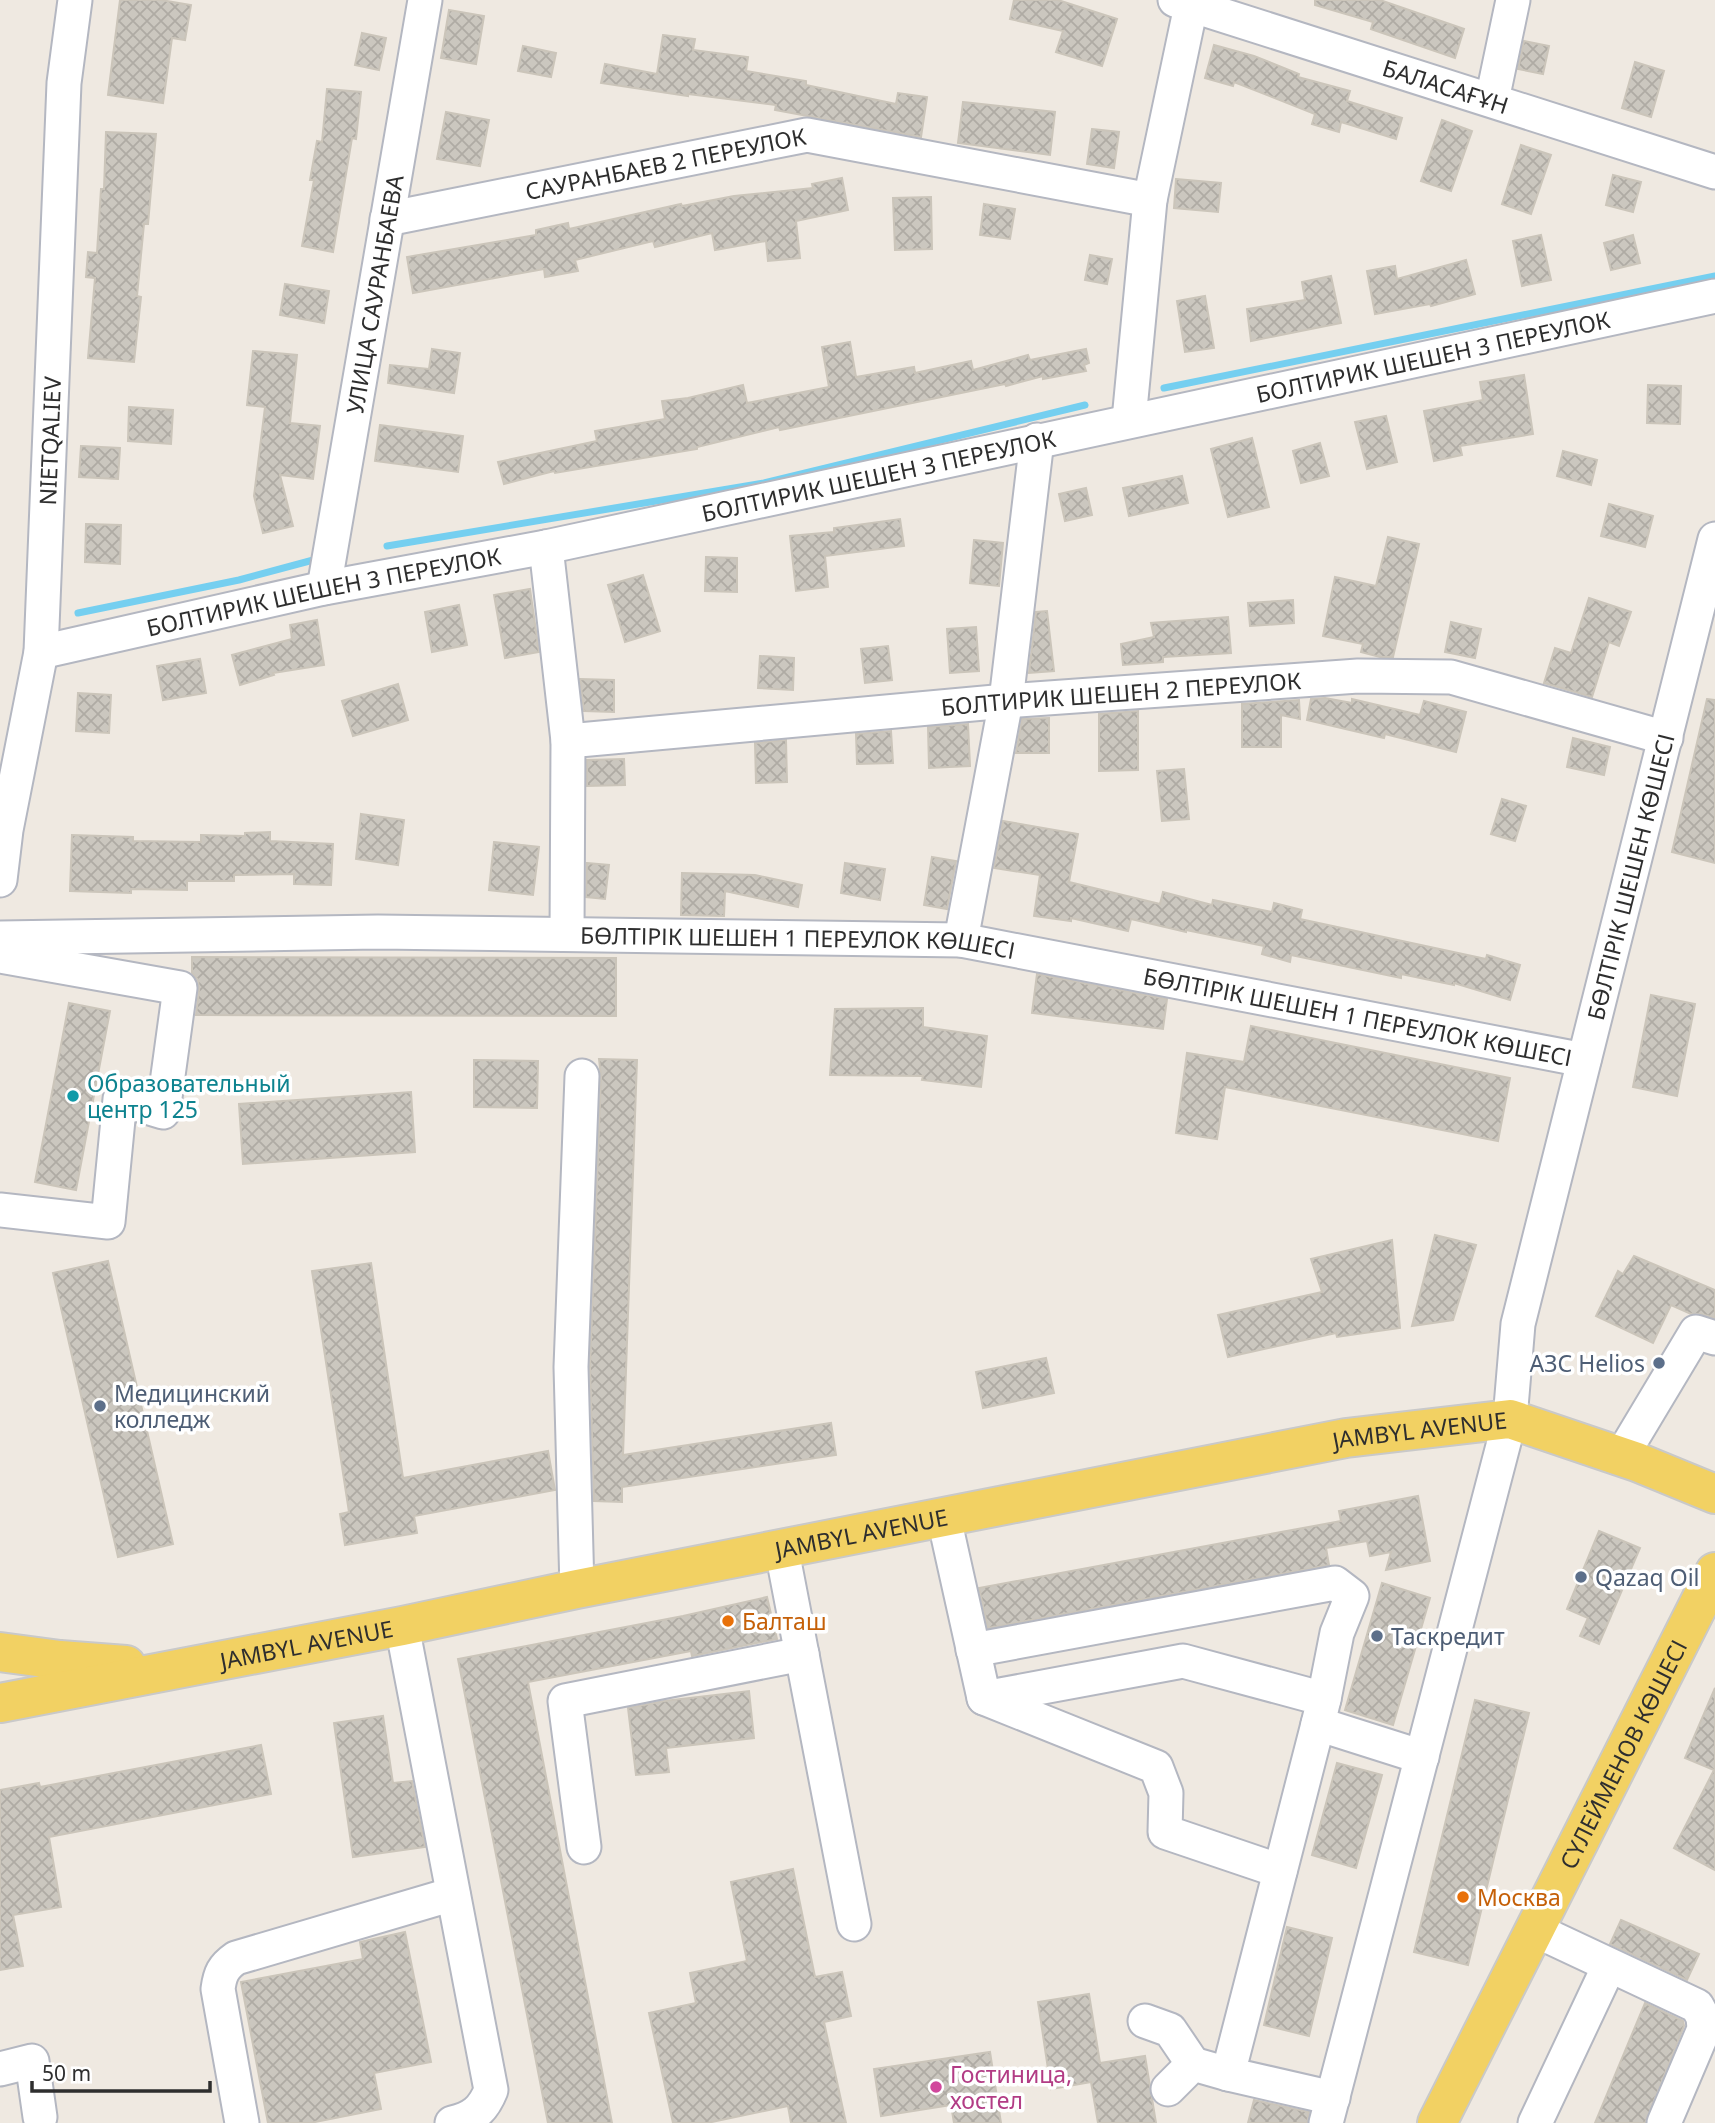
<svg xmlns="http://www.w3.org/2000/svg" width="1715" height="2123" viewBox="0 0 1715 2123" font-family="'Noto Sans',sans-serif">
  <defs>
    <pattern id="building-cross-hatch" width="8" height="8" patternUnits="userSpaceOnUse" patternTransform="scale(1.75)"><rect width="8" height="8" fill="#cbc7bf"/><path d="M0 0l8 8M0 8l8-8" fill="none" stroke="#afaba4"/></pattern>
  </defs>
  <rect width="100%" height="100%" fill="#efe9e1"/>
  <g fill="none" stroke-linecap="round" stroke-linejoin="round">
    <g stroke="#75cff0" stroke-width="7">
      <polyline points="1164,388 1715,276"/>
      <polyline points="387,546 764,483 1085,405"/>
      <polyline points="78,613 239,580 317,559"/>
    </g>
  </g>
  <g fill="url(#building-cross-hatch)" stroke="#cbc5ba" stroke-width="2">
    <polygon points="120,0 161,0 191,5 185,40 172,38 163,103 108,95"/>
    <polygon points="1014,0 1058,0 1117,19 1102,66 1056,52 1063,31 1010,19"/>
    <polygon points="1315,0 1380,0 1464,29 1455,58 1371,29 1373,22 1315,5"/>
    <polygon points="449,10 484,16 476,64 441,58"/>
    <polygon points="362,33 386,38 379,70 355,65"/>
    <polygon points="663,35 695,39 693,50 748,57 746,71 806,81 806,85 896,104 898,93 927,97 921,137 775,110 776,105 688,94 688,96 601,83 605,64 657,74"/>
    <polygon points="1524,41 1549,46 1543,74 1518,69"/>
    <polygon points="1214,45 1254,56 1299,74 1298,77 1350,91 1347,101 1402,118 1396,139 1341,122 1339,132 1312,124 1315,114 1234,82 1233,86 1205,78"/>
    <polygon points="523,46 556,53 551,77 518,71"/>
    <polygon points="1635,62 1664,71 1651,117 1622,108"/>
    <polygon points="327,89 361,92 356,139 352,138 333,252 302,246 314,180 310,180 317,141 322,142"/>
    <polygon points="963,102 1055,112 1050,155 958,143"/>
    <polygon points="446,112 489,120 480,166 437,159"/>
    <polygon points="1442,120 1472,131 1451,191 1421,181"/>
    <polygon points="1092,129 1119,132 1114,168 1087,164"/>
    <polygon points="106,132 156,134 148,224 144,224 137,296 141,297 134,362 88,358 95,278 86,277 88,252 97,253 101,189 104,189"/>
    <polygon points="1521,145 1551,155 1531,214 1502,204"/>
    <polygon points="1613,175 1641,182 1633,212 1606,205"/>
    <polygon points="842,178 848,210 796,221 800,258 768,261 766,241 715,250 712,233 655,247 653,241 575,260 578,271 545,277 544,269 413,293 407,257 536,235 536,230 568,223 569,229 681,204 682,206 734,196 813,188 812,184"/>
    <polygon points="1176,179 1221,183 1218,212 1174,208"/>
    <polygon points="931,197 932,249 895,250 893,198"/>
    <polygon points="984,204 1015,209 1010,239 980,235"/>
    <polygon points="1541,235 1551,280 1522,286 1513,241"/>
    <polygon points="1633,235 1640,263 1611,270 1604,243"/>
    <polygon points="1090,255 1112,259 1107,284 1085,280"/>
    <polygon points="1466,260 1475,294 1431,306 1430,304 1375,314 1367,271 1395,266 1397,279"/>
    <polygon points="1331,276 1341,323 1251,341 1247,309 1305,300 1302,282"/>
    <polygon points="285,284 329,291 324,323 280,315"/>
    <polygon points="1205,296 1214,348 1185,352 1177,301"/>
    <polygon points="850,342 856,377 914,367 915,373 971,361 973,370 1028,355 1030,360 1086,349 1089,363 1084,365 1086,371 1043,379 1043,376 1006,386 1005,384 780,430 779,427 697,447 697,449 555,473 554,471 504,484 498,462 597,441 595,431 665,419 662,401 688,398 743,385 747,403 829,387 822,347"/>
    <polygon points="432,349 460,353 454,393 388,383 390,365 429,369"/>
    <polygon points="253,351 297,355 290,423 320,426 313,479 280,475 293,526 263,533 254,496 265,407 247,405"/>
    <polygon points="1524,375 1533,434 1460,446 1462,455 1434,461 1424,411 1483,400 1480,382"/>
    <polygon points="1648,385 1681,386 1680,424 1647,423"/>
    <polygon points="129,407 173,410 171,444 128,441"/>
    <polygon points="1386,416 1397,462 1367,469 1355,422"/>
    <polygon points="380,425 463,436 458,472 375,461"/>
    <polygon points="1252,438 1269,507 1228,517 1211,449"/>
    <polygon points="1320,443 1329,476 1301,483 1293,451"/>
    <polygon points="81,446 120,448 118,479 79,477"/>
    <polygon points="1563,451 1597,460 1591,485 1557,476"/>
    <polygon points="1182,476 1188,503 1129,516 1123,488"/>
    <polygon points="1086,488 1092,515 1065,521 1059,494"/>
    <polygon points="1609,504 1653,516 1645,547 1601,536"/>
    <polygon points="900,519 904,546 825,556 828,587 796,591 790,536 834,532 834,528"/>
    <polygon points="86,524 121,525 120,564 85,562"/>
    <polygon points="1388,537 1419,544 1393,657 1380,657 1361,652 1363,644 1323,636 1335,577 1376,586"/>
    <polygon points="974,540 1003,543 999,586 970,583"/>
    <polygon points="706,557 737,558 737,592 705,591"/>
    <polygon points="643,575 660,631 625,642 608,585"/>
    <polygon points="530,589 539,652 505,658 494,595"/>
    <polygon points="1589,598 1631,612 1619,646 1609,642 1592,697 1544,683 1555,648 1571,653"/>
    <polygon points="1293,600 1294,623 1250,626 1248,603"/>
    <polygon points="459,605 467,645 432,652 425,612"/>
    <polygon points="1047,611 1054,671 1029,673 1036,612"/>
    <polygon points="1228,617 1231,653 1163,657 1163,662 1123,665 1121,644 1154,637 1151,623"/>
    <polygon points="317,620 324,665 273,673 274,675 240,685 232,655 292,639 290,625"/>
    <polygon points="1451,622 1481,629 1475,658 1445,652"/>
    <polygon points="976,627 979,671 950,673 947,629"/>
    <polygon points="888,646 892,680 865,683 861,649"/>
    <polygon points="760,656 794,658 793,690 758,688"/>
    <polygon points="200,659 206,693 163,700 157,666"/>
    <polygon points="580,679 614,680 614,712 584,711"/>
    <polygon points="398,684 408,720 353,736 342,701"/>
    <polygon points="78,693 111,695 109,733 76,731"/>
    <polygon points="1325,698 1352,703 1352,699 1420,715 1424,701 1466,712 1456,752 1385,734 1384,738 1307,720 1311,699"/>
    <polygon points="1707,699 1715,700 1715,863 1672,852"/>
    <polygon points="1299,700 1300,719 1281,715 1281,747 1242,747 1242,704"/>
    <polygon points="1138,711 1138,770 1099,771 1099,714"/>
    <polygon points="1049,718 1049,753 1016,753 1022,719"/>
    <polygon points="968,724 970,766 929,768 928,727"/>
    <polygon points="891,731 893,763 857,764 856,734"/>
    <polygon points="1573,738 1610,747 1604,775 1567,767"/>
    <polygon points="786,740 787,782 756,783 755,743"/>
    <polygon points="624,759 625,785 587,786 587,760"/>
    <polygon points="1184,769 1189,819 1162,821 1157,771"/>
    <polygon points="1502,799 1526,806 1515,841 1491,834"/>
    <polygon points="361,814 404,820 398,865 356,859"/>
    <polygon points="1003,821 1078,834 1069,882 1160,904 1163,892 1212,905 1213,900 1272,912 1274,903 1302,910 1300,919 1486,959 1487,955 1520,965 1510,1000 1454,983 1454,985 1401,974 1401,978 1291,955 1290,962 1262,954 1264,946 1186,930 1186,932 1131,919 1128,931 1071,918 1071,921 1034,916 1040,875 994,868"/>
    <polygon points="270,832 270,841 333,844 331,885 294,884 294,874 234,875 234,881 187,881 187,890 131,889 131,893 70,891 72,835 133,837 133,841 201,842 201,835 245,836 245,833"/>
    <polygon points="494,842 539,847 533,895 489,890"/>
    <polygon points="932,857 956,861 947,909 924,905"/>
    <polygon points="587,863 609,865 605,899 586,897"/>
    <polygon points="845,863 885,869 880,900 841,893"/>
    <polygon points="682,873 755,875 802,885 798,907 725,891 724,916 681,915"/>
    <polygon points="192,957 616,958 616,1016 196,1015 199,990 198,980 192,973"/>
    <polygon points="1037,974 1167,999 1163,1029 1032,1013"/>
    <polygon points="1651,995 1695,1004 1677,1096 1633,1087"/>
    <polygon points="69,1003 110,1011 76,1190 35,1182"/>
    <polygon points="923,1008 923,1027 987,1036 981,1087 922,1080 923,1076 830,1075 835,1009"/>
    <polygon points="1251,1026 1510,1078 1498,1141 1225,1087 1217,1139 1176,1133 1187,1053 1244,1062"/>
    <polygon points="599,1059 637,1060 623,1455 831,1423 836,1455 622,1487 622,1502 594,1501 590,1367 601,1077"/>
    <polygon points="474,1060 538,1061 537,1108 474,1107"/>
    <polygon points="411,1092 415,1152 243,1164 239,1104"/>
    <polygon points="1435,1235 1476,1245 1453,1320 1412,1326"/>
    <polygon points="1392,1240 1400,1328 1337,1337 1336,1333 1228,1357 1218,1315 1322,1292 1311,1259"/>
    <polygon points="1634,1256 1715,1290 1715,1318 1701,1314 1691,1314 1671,1305 1653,1343 1596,1316 1618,1271 1623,1274"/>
    <polygon points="108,1261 173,1544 118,1557 53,1273"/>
    <polygon points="371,1263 403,1478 548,1451 555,1490 414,1516 417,1533 345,1545 340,1514 349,1512 312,1271"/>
    <polygon points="1046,1358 1054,1393 983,1408 976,1372"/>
    <polygon points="1418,1496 1430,1561 1386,1570 1391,1552 1370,1556 1367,1541 1326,1548 1329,1565 988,1628 979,1588 1341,1521 1339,1511"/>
    <polygon points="1599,1531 1640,1548 1599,1644 1580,1636 1588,1618 1567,1609"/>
    <polygon points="1382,1583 1430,1598 1393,1725 1345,1710"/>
    <polygon points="767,1597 777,1639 692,1656 691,1651 528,1682 612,2123 548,2123 458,1659 683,1616"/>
    <polygon points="1715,1688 1715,1870 1674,1848 1714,1770 1685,1758"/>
    <polygon points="749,1691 754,1738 666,1748 669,1772 636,1775 628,1708 664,1701"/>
    <polygon points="1475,1700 1529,1713 1468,1965 1414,1952"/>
    <polygon points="383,1716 393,1783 412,1781 425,1847 353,1857 334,1723"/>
    <polygon points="261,1745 271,1794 49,1837 61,1907 13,1915 23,1966 0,1970 0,1790 39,1783 40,1787"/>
    <polygon points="1337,1763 1382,1775 1356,1868 1312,1855"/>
    <polygon points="793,1869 815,1977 842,1972 851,2016 824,2022 846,2123 791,2123 788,2106 707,2123 673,2123 649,2013 696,2003 690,1973 747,1961 731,1882"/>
    <polygon points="1621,1920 1699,1954 1687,1980 1610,1944"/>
    <polygon points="1287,1927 1332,1938 1309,2036 1264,2025"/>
    <polygon points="405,1932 431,2062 374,2073 381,2109 310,2123 268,2123 241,1982 363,1959 360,1942"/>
    <polygon points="1089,1994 1100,2063 1145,2056 1156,2123 1098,2123 1091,2082 1051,2089 1038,2002"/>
    <polygon points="1645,2003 1683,2021 1684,2026 1645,2123 1595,2123"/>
    <polygon points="990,2052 1001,2123 954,2123 951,2105 881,2116 874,2069"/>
    <polygon points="1254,2100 1309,2112 1307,2123 1248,2123"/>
  </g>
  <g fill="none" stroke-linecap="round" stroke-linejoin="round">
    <defs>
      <g id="minor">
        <path id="s1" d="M1175 0 1715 172"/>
        <polyline points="1492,100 1513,0"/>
        <path id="s2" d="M387 219 807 135 1150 200"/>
        <polyline points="1129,420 1150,200 1191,6"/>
        <polyline points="546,547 568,741 567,934"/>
        <path id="s3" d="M324 588 425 0"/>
        <path id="s4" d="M41 652 324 588 546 547 1715 296"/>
        <path id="s5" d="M568 741 1006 701 1358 676 1451 677 1666 738"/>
        <path id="s6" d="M0 880 6 830 41 652 64 83 75 0"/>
        <path id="s7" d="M0 938 378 932 961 940 1584 1060"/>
        <polyline points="961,940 1006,701 1037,440"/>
        <polyline points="0,956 180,988 163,1112 120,1099 108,1222 0,1210"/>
        <polyline points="1621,1457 1696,1332 1715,1338"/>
        <polyline points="944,1518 984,1698 1183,1661 1324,1699 1318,1724 1422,1757"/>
        <polyline points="782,1551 854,1924"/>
        <polyline points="577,1589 571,1367 582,1076"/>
        <path d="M402 1626 491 2090C483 2110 473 2118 452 2123"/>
        <polyline points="973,1650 1335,1583 1352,1596 1337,1633 1324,1699"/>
        <polyline points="984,1698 1156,1767 1166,1793 1165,1832 1280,1871"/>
        <polyline points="1318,1724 1228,2074 1333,2098"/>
        <polyline points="584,1847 565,1701 802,1654"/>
        <polyline points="1535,1930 1697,2006 1703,2017 1704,2029 1664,2123"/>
        <polyline points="1145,2021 1170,2030 1193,2064"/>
        <polyline points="0,2069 32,2061 40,2117"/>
        <polyline points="1168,2089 1193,2064 1228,2074"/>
        <path d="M242 2123 218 1989C220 1974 223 1967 236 1958L453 1894"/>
        <path id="s8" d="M1326 2123 1510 1419 1518 1324 1715 539"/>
        <polyline points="1535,2123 1609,1966"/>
      </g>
      <g id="major">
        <polyline points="0,1652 60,1660 126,1665"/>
        <path id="s9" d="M0 1703 402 1626 577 1589 1346 1438 1510 1419 1637 1462 1715 1494"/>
        <path id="s10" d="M1437 2123 1715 1572"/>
      </g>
    </defs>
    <use href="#minor" stroke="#b4b7c1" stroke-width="37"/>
    <use href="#major" stroke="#c9c9c9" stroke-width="42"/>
    <use href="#minor" stroke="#fff" stroke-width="33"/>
    <use href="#major" stroke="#f2d163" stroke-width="38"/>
  </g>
  <circle fill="#0f9aa8" stroke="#fff" stroke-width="2.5" cx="73" cy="1096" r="7"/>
  <g fill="#5c6f8a" stroke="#fff" stroke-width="2.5">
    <circle cx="1659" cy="1363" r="7"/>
    <circle cx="100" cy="1406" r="7"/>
    <circle cx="1581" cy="1577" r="7"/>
    <circle cx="1377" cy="1636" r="7"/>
  </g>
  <g fill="#e8710a" stroke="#fff" stroke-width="2.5">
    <circle cx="728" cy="1621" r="7"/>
    <circle cx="1463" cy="1897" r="7"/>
  </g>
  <circle fill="#d1479c" stroke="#fff" stroke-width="2.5" cx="936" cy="2087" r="7"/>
  <g text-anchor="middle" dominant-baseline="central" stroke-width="7" stroke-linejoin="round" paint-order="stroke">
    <g font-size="23" fill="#2e2e2e" stroke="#fff">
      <text stroke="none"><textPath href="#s1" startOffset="284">БАЛАСАҒҰН</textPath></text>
      <text stroke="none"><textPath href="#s2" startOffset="284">САУРАНБАЕВ 2 ПЕРЕУЛОК</textPath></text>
      <text stroke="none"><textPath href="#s3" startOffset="298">УЛИЦА САУРАНБАЕВА</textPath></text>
      <text stroke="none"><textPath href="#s4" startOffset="1423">БОЛТИРИК ШЕШЕН 3 ПЕРЕУЛОК</textPath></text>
      <text stroke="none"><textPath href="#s6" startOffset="443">NIETQALIEV</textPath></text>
      <text stroke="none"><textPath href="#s4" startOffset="856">БОЛТИРИК ШЕШЕН 3 ПЕРЕУЛОК</textPath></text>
      <text stroke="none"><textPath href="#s4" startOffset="289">БОЛТИРИК ШЕШЕН 3 ПЕРЕУЛОК</textPath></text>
      <text stroke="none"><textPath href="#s5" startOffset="555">БОЛТИРИК ШЕШЕН 2 ПЕРЕУЛОК</textPath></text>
      <text stroke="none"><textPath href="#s8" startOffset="1284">БӨЛТІРІК ШЕШЕН КӨШЕСІ</textPath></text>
      <text stroke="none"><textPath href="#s7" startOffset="798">БӨЛТІРІК ШЕШЕН 1 ПЕРЕУЛОК КӨШЕСІ</textPath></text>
      <text stroke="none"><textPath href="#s7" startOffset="1365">БӨЛТІРІК ШЕШЕН 1 ПЕРЕУЛОК КӨШЕСІ</textPath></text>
      <text stroke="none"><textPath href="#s9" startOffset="1446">JAMBYL AVENUE</textPath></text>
      <text stroke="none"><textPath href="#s9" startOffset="878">JAMBYL AVENUE</textPath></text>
      <text stroke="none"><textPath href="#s9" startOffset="312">JAMBYL AVENUE</textPath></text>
      <text stroke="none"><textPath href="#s10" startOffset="413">СҮЛЕЙМЕНОВ КӨШЕСІ</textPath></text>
    </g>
    <g font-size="23" fill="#0d838f" stroke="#fff" text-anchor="start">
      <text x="87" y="1083">Образовательный<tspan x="87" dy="26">центр 125</tspan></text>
    </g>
    <g font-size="23" fill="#4e5e75" stroke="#fff" text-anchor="start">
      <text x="1645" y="1363" text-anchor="end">АЗС Helios</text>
      <text x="114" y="1393">Медицинский<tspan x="114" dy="26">колледж</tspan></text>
      <text x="1595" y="1577">Qazaq Oil</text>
      <text x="1391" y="1636">Таскредит</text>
    </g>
    <g font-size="23" fill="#c56008" stroke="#fff" text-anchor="start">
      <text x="742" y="1621">Балташ</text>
      <text x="1477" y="1897">Москва</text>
    </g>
    <g font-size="23" fill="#b23c85" stroke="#fff" text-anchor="start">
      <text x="950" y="2074">Гостиница,<tspan x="950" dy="26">хостел</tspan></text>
    </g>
  </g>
  <path d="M32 2081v10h178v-10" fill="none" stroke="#2e2e2e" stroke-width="3.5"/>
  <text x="42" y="2081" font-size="21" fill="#2e2e2e" stroke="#ffffff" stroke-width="5" paint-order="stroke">50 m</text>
</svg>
